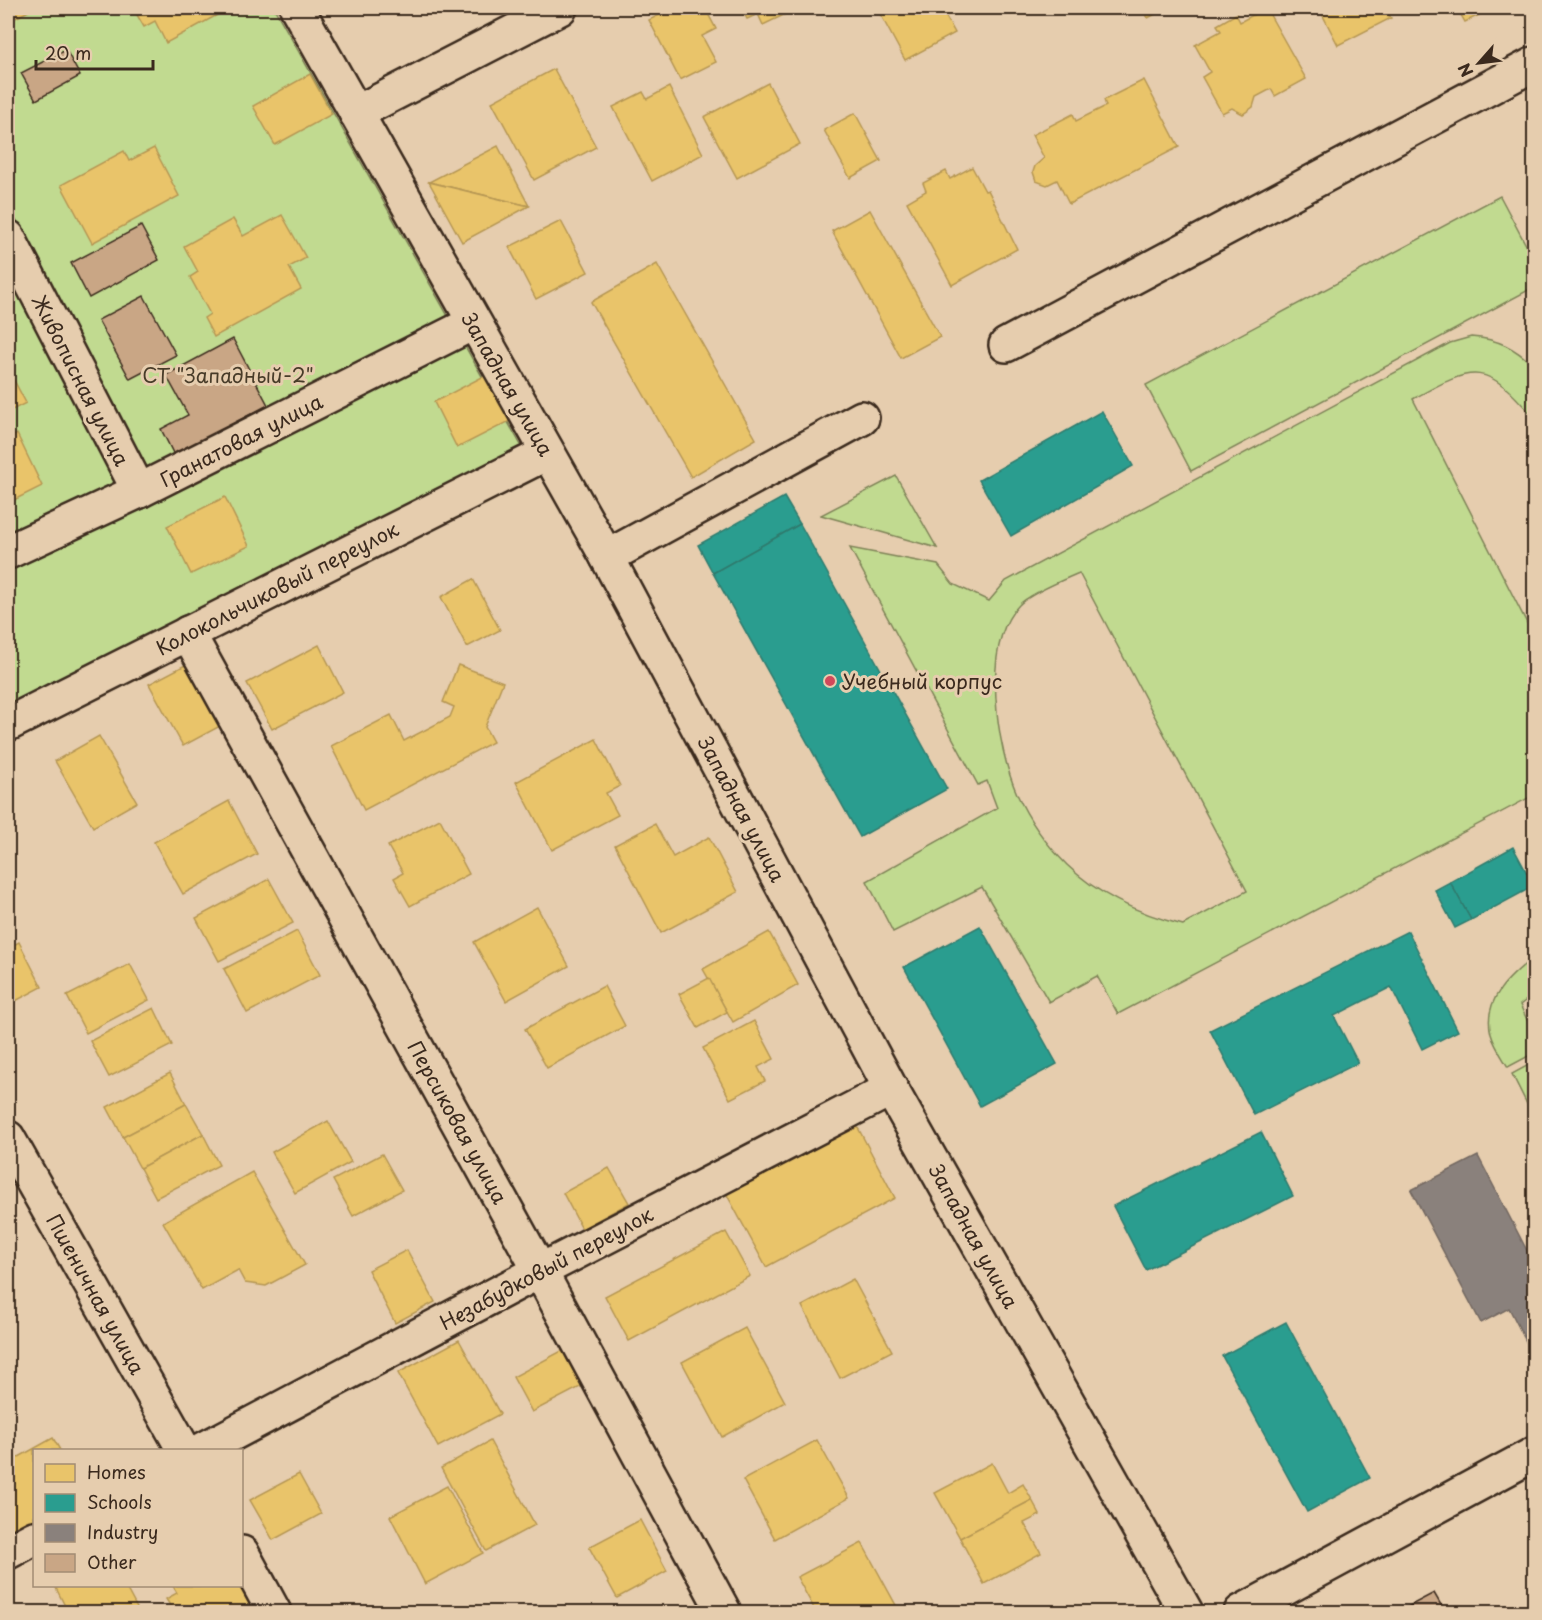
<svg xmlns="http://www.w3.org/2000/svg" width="1542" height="1620" viewBox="0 0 1542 1620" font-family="'Playpen Sans',sans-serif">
  <rect width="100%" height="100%" fill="#e6cdae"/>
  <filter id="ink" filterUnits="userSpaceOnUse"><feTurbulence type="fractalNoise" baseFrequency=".0167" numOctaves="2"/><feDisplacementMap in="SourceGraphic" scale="12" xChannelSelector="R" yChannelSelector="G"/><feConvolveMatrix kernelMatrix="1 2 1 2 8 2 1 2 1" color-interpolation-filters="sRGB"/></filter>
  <g filter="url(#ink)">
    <g fill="#c1da90" stroke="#7e8257" stroke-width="1.5" fill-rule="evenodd">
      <polygon points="8,8 274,8 535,470 8,735"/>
      <polygon points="1500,196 1534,260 1534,287 1191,471 1146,385"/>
      <path d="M1471 337C1499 339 1515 348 1534 366V418C1487 362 1475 364 1413 399L1534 637V795L1118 1014 1097 976 1049 1002 982 887 893 932 867 881 997 808 987 781 978 785 850 548 938 565 953 584 989 601 1006 581 1450 343ZM1079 573 1247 891 1183 925C1140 914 1099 896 1067 865 1046 844 1029 821 1017 794 997 749 980 644 1019 605 1029 594 1065 579 1079 573Z"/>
      <polygon points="896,476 937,548 821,515"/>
      <path d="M1534 957V994L1520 1005 1534 1034V1053L1508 1067C1502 1057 1494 1045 1491 1034 1482 999 1511 975 1534 957Z"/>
      <polygon points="1534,1062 1534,1118 1512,1074"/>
    </g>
    <g fill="#e9c46a" stroke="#b59653" stroke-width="1.5">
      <polygon points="8,8 34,8 8,22"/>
      <polygon points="133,8 230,8 166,43 155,21 144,27"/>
      <polygon points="673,8 705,8 716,29 702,36 716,62 680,80 649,20"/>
      <polygon points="741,8 798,8 763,25 758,14 747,19"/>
      <polygon points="877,8 941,8 955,33 905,60"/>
      <polygon points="1142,8 1167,8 1148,18"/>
      <polygon points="1266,8 1306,79 1275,96 1271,89 1256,97 1253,107 1243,114 1232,108 1222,113 1202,77 1210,72 1195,45 1221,31 1217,25 1236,14 1240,22"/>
      <polygon points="1319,8 1385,8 1391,18 1338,45"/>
      <polygon points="1457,8 1493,8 1465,22"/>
      <polygon points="554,69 596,147 534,180 492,102"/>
      <polygon points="310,74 332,114 275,145 253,106"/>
      <polygon points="1144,80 1179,147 1069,204 1057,180 1047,185 1036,181 1033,172 1035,166 1044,158 1032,135 1073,114 1076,121 1106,106 1104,100"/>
      <polygon points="768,83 800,144 737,178 704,117"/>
      <polygon points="669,87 703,154 652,181 613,107 643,92 647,99"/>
      <polygon points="855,113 881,161 850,178 824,130"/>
      <polygon points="498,146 529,206 429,182"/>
      <polygon points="154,148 179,196 92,243 61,185 124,151 129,161"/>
      <polygon points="972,167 985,191 988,190 1017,249 952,285 907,202 926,191 923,183 946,171 950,179"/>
      <polygon points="429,182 529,206 462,242"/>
      <polygon points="870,210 940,337 901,358 832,231"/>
      <polygon points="282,215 306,258 289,267 301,289 214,337 204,318 210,314 190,277 198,272 184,246 233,219 243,236"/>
      <polygon points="561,221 588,272 536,299 509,247"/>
      <polygon points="657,264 756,439 691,477 591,302"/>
      <polygon points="8,369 26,403 8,412"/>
      <polygon points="486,375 510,421 457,448 434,402"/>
      <polygon points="17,434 42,486 8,503 8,439"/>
      <polygon points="225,497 249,546 191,574 167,526"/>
      <polygon points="473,579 500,630 467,647 441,597"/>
      <polygon points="319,645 343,692 272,729 247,683"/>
      <polygon points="189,663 222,725 183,746 149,684"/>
      <polygon points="458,665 503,682 485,727 493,742 364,810 331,746 391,715 404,741 450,717 454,707 443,702"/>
      <polygon points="99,736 137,802 93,827 55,761"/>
      <polygon points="596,739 620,786 606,793 618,815 552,850 516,782"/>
      <polygon points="229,801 257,854 183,894 154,842"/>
      <polygon points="440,819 469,874 410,906 394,878 403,873 388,846"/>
      <polygon points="655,824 673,857 709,837 738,892 661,933 615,845"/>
      <polygon points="269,879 293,923 219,961 196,918"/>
      <polygon points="537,907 569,966 506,1001 474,942"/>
      <polygon points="297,931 320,975 247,1013 224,969"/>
      <polygon points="769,932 798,985 733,1022 703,969"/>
      <polygon points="19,942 42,987 8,1005 8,948"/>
      <polygon points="130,964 149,1000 86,1033 67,996"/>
      <polygon points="709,978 727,1012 698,1028 679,994"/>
      <polygon points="604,986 625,1026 547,1068 525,1029"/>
      <polygon points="154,1008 172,1045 109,1077 90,1041"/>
      <polygon points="754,1021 774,1059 758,1067 765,1081 730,1099 703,1048"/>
      <polygon points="170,1073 186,1104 123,1137 107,1107"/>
      <polygon points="186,1104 203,1134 140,1168 123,1137"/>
      <polygon points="328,1121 351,1162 295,1193 272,1152"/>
      <polygon points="856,1124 895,1198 766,1267 726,1193"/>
      <polygon points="203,1134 219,1165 156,1198 140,1168"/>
      <polygon points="382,1154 402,1190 353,1216 333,1180"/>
      <polygon points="609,1168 629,1203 582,1229 563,1193"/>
      <polygon points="252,1172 305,1265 266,1286 245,1283 238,1270 202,1290 163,1222"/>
      <polygon points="726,1232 750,1276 629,1341 605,1296"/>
      <polygon points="407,1250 435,1302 395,1323 368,1270"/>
      <polygon points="853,1279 892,1351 840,1378 802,1306"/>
      <polygon points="745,1328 785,1402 722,1437 682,1362"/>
      <polygon points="459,1340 500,1414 438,1447 398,1373"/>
      <polygon points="569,1347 588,1383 532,1412 513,1377"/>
      <polygon points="53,1438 60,1450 34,1450 34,1524 8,1537 8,1463"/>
      <polygon points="817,1440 849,1498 775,1539 743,1480"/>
      <polygon points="490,1441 535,1525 486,1551 441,1468"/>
      <polygon points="992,1463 1008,1493 1023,1484 1032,1500 960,1538 935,1493"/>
      <polygon points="299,1474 321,1514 273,1540 250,1500"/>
      <polygon points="447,1486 483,1553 425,1584 390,1516"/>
      <polygon points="1032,1500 1040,1515 1024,1523 1041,1553 984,1584 960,1538"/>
      <polygon points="640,1520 667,1571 617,1598 589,1547"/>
      <polygon points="862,1543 898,1609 891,1612 816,1612 797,1577"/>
      <polygon points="61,1586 125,1586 139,1612 68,1612 56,1588"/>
      <polygon points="173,1586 242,1586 259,1612 174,1612 166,1599 177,1593"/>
    </g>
    <g fill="#2a9d8f" stroke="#2f7a6d" stroke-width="1.5">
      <polygon points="1102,411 1133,466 1011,536 979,480"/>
      <polygon points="784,497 800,524 713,573 698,545"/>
      <polygon points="800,524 947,789 860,837 713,573"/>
      <polygon points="1513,847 1534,886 1471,920 1450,882"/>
      <polygon points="1450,882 1471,920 1455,928 1435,890"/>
      <polygon points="980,926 1057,1064 980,1106 904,967"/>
      <polygon points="1408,931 1458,1031 1422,1049 1391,987 1334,1016 1358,1063 1254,1115 1210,1030"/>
      <polygon points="1261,1132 1293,1196 1146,1270 1113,1206"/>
      <polygon points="1286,1322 1370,1478 1307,1512 1222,1356"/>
    </g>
    <polygon fill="#8a817c" stroke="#726760" stroke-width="1.5" points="1478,1156 1534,1264 1534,1357 1509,1308 1481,1323 1411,1190"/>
    <g fill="#c9a685" stroke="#3b2a1e" stroke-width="1.5">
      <polygon points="66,50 80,76 36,100 21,73"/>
      <polygon points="141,226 159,260 89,298 71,263"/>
      <polygon points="144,296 176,355 130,379 98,320"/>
      <polygon points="233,339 268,405 174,455 161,429 188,415 166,375"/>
      <polygon points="1434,1593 1445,1612 1398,1612"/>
    </g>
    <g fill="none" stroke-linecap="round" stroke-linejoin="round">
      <defs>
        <g id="street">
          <polyline points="297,8 607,557 891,1089 1186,1612"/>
          <polyline points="356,113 560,8"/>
          <polyline points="8,237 139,491"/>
          <polyline points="1006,345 1534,64"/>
          <polyline points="8,552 139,491 473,323"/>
          <polyline points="607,557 862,418"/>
          <polyline points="188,633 540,1271 724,1612"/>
          <polyline points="8,724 547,453"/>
          <polyline points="8,1138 184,1450"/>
          <polyline points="202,1450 540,1271 891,1089"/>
          <polyline points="8,1552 34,1538"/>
          <polyline points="242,1553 274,1612"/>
          <polyline points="1241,1612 1534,1454"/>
        </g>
      </defs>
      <use href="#street" stroke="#3b2a1e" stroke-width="38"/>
      <use href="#street" stroke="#e6cdae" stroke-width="33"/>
    </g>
  </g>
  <circle fill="#d1495b" stroke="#e6cdae" stroke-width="2" cx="830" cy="681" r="6"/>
  <g text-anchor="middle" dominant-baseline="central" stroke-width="6" stroke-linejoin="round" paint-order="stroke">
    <g font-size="20" fill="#483c29" stroke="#e6cdae">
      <text x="228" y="375">СТ "Западный-2"</text>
    </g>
    <g font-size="20" fill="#3b2a1e" stroke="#e6cdae">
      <text transform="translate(81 380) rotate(63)">Живописная улица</text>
      <text transform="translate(508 384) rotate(60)">Западная улица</text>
      <text transform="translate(241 440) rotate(-27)">Гранатовая улица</text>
      <text transform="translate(277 588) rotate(-27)">Колокольчиковый переулок</text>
      <text transform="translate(742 809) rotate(62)">Западная улица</text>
      <text transform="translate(458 1122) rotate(61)">Персиковая улица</text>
      <text transform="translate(974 1236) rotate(61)">Западная улица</text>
      <text transform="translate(546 1268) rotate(-28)">Незабудковый переулок</text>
      <text transform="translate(96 1294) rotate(61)">Пшеничная улица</text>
    </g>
    <g font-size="20" fill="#3b2a1e" stroke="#e6cdae" text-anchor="start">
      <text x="842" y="681">Учебный корпус</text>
    </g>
  </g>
  <rect width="1542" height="1620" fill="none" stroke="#e6cdae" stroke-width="30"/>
  <rect x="15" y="15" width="1512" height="1590" fill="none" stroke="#3b2a1e" stroke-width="2" filter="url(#ink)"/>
  <rect x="33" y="1449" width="210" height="138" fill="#e6cdae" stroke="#a28c74" stroke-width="1.5"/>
  <rect x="45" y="1464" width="30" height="18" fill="#e9c46a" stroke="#a28c74" stroke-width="1.5"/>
  <text x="87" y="1479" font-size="18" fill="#3b2a1e">Homes</text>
  <rect x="45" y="1494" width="30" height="18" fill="#2a9d8f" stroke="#a28c74" stroke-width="1.5"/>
  <text x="87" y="1509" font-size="18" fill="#3b2a1e">Schools</text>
  <rect x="45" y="1524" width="30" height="18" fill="#8a817c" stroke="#a28c74" stroke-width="1.5"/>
  <text x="87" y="1539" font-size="18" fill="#3b2a1e">Industry</text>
  <rect x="45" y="1554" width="30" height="18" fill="#c9a685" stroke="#a28c74" stroke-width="1.5"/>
  <text x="87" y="1569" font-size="18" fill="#3b2a1e">Other</text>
  <g transform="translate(1479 63) rotate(242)" stroke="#e6cdae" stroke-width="4.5" paint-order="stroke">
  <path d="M0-4.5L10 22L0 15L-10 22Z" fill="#3b2a1e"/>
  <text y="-9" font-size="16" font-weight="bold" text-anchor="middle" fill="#3b2a1e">N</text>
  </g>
  <path d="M36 60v9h117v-9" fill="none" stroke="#3b2a1e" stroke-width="3"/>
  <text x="45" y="60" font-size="18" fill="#3b2a1e" stroke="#e6cdae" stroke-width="4.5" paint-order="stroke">20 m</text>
</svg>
